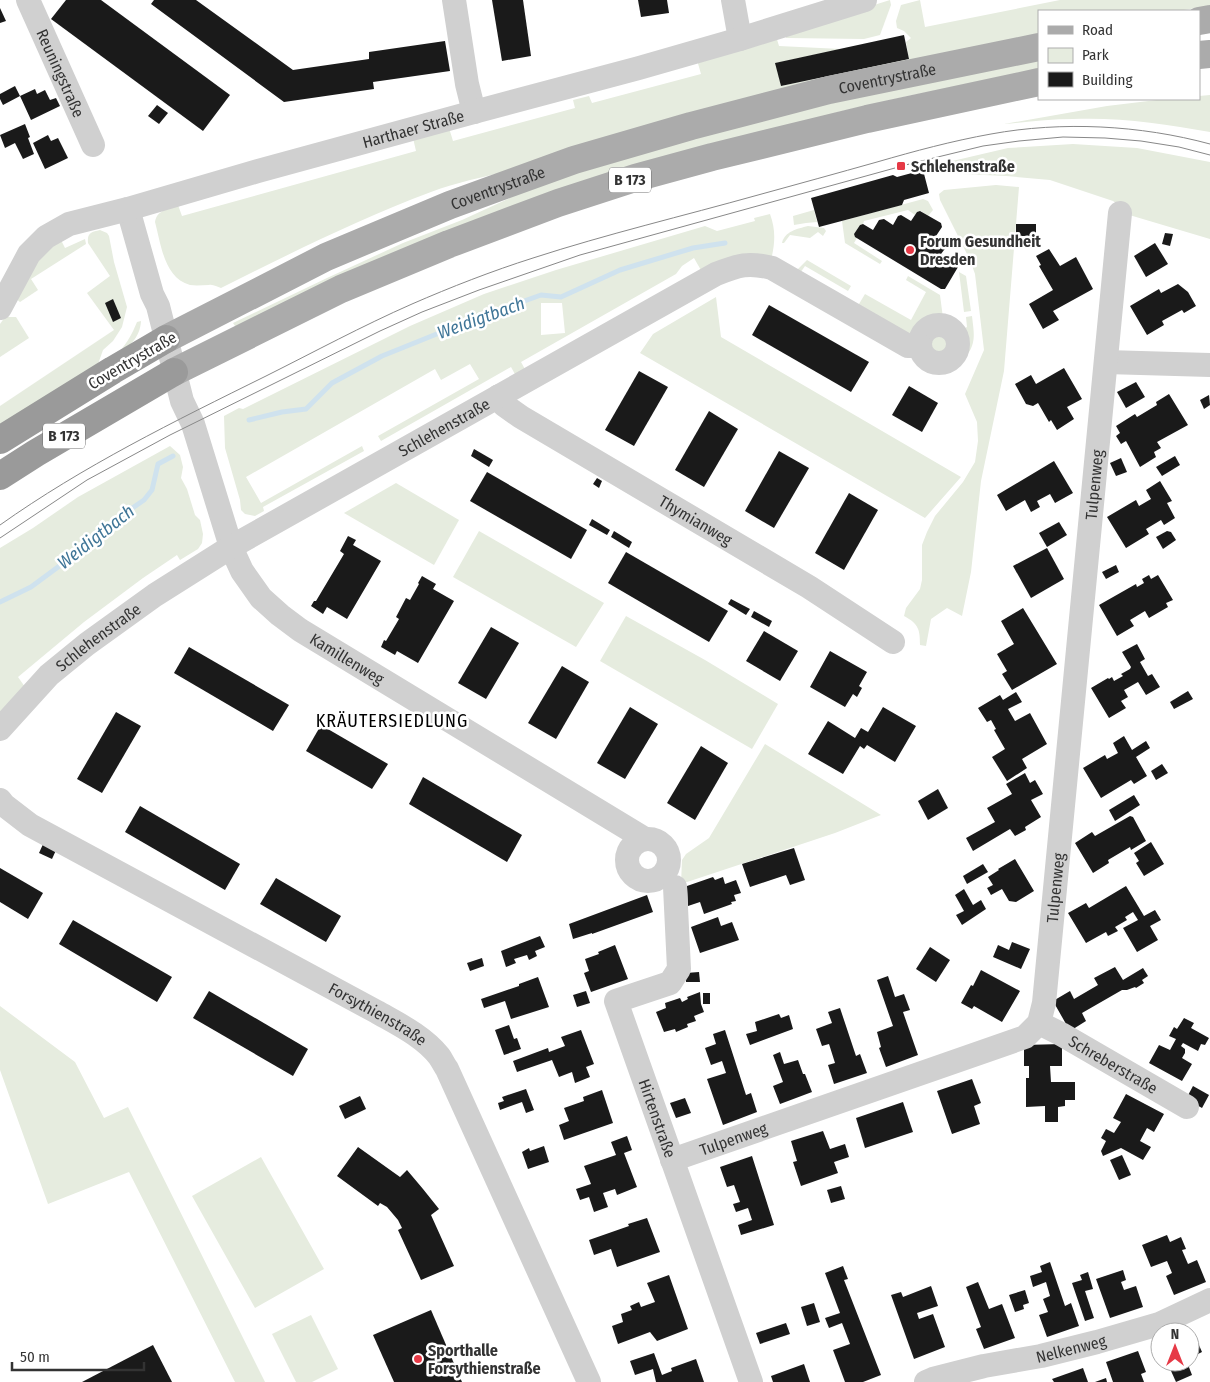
<svg xmlns="http://www.w3.org/2000/svg" width="1210" height="1382" font-family="'Fira Sans Condensed',sans-serif">
  <rect width="100%" height="100%" fill="#fff"/>
  <!-- green -->
  <g fill="#e6ecdf" fill-rule="evenodd">
    <path d="M890 0 891 5 880 35 864 39 786 38 785 33Z"/>
    <path d="M920 0 925 27 1060 0H1210V6L1177 11H1039V36L512 170C485 177 457 182 431 192 359 219 289 254 221 288 217 287 213 284 209 285 203 285 197 286 190 285 164 278 161 244 155 222 157 210 168 209 178 205L182 216 416 151 413 138 449 128 453 141 575 108 573 100 589 96 592 103 701 74 697 60 776 36 779 46 841 49 776 63 781 86 909 59 906 42 911 38 904 31 897 28 896 21 901 5Z"/>
    <path d="M1039 58V70L908 96 838 112 237 329 233 323 327 278 403 243 462 220 536 186 607 162 836 100Z"/>
    <path d="M1210 95V132C1165 124 1119 117 1073 119 1050 119 1027 122 1004 124L1107 106 1165 99H1199V96Z"/>
    <path d="M1073 144 1137 148 1210 162V239L1126 214 1125 210 1113 201 1050 180 1006 176 940 173 934 170 931 166 1008 148Z"/>
    <path d="M996 185 1019 187 1004 371 981 481 971 572 962 616 947 608 931 619 926 646 920 645C920 630 919 624 904 616L906 608 920 589 922 580V545L927 532 935 516 963 482 975 462 978 441 977 422 965 394 984 350 975 274 970 260 940 200 939 194 944 190Z"/>
    <path d="M923 199 928 201 933 210 928 216 921 211 917 212 915 215 908 210 864 221 863 224 860 225 854 234 857 238 854 243 882 261 880 264 845 243 842 221Z"/>
    <path d="M814 210 817 222 806 223 794 225 793 216Z"/>
    <path d="M770 214C776 230 775 244 771 260L702 272 694 258 682 266 676 274 521 362 526 371 516 376 511 367 381 441 378 436 479 379 470 364 441 380 435 369 246 477 261 503 362 446 364 451 263 507 264 511 255 516 245 514 241 510 240 500 225 448 224 416 239 408 243 409 410 326 484 294 556 270 705 226 717 231 755 221 754 218ZM541 303H562L565 333 541 335Z"/>
    <path d="M808 226 824 228 826 231 823 236 818 232 810 238 790 235 784 243H782C785 231 797 229 808 226Z"/>
    <path d="M100 230 107 233 109 236 114 262 127 307 122 327 113 341 103 350 97 367 0 426V406L114 330 87 293 110 276 88 243C87 233 91 232 100 230Z"/>
    <path d="M60 238 65 248 85 239 86 244 31 279 38 290 20 302 15 298 35 260Z"/>
    <path d="M807 260 851 286 848 291 805 266 798 276 796 271Z"/>
    <path d="M959 272 966 276 971 311 964 312Z"/>
    <path d="M908 276 940 295 943 318C930 319 922 324 914 336L856 309 865 294 911 320 926 292 906 280Z"/>
    <path d="M716 297 721 337 961 477 925 518 640 353 653 334Z"/>
    <path d="M972 316C974 334 977 344 964 359L967 347 965 328 967 327 966 317Z"/>
    <path d="M5 317H16L29 338 0 357V324Z"/>
    <path d="M141 321C140 339 128 347 115 357 126 344 130 339 137 322Z"/>
    <circle cx="940" cy="345" r="12"/>
    <path d="M170 446 180 455 183 467 181 478 187 489 195 515 200 520 203 534 202 543 198 549 180 560 177 555 143 578 84 622 18 677 25 687 0 712V548L33 528 78 497Z"/>
    <path d="M396 483 459 520 434 565 344 513Z"/>
    <path d="M479 531 604 603 576 647 453 577Z"/>
    <path d="M626 616 705 660 778 704 752 749 600 661Z"/>
    <path d="M765 744 881 815 835 833 681 884 682 860 686 854 709 838Z"/>
    <path d="M0 1006 75 1062 104 1118 128 1107 265 1382H235L129 1172 48 1204 0 1070Z"/>
    <path d="M261 1157 324 1269 255 1308 192 1196Z"/>
    <path d="M311 1315 338 1369 312 1382H296L272 1334Z"/>
  </g>
  <g fill="none" stroke-linecap="round" stroke-linejoin="round">
    <!-- stream -->
    <g stroke="#cfe2ee" stroke-width="5">
      <path d="M249 420 282 412 306 409 332 383 382 356 474 319 541 295 561 297 620 270 693 248 725 243"/>
      <path d="M0 602 31 587 85 547 95 534 144 500 152 490 158 464 173 456"/>
    </g>
  </g>
  <!-- building -->
  <g fill="#1a1a1a">
    <path d="M66 0H101L230 95 203 131 51 19Z"/>
    <path d="M154 0H196L293 70 369 59V52L445 41 450 71 373 82 374 89 284 102 151 4Z"/>
    <path d="M492 0H523L531 56 502 61Z"/>
    <path d="M638 0H667L669 13 641 17Z"/>
    <path d="M0 8 6 21 0 23Z"/>
    <path d="M904 35 909 59 781 86 775 63Z"/>
    <path d="M15 86 20 96 35 89 37 94 45 90 50 100 56 98 60 106 31 120 20 96 3 105 0 99V94Z"/>
    <path d="M157 105 168 113 159 124 148 116Z"/>
    <path d="M25 124 30 137 28 138 34 154 23 159 15 143 5 148 0 135Z"/>
    <path d="M48 135 51 141 58 138 68 158 45 169 33 143Z"/>
    <path d="M923 170 929 193 904 200 902 205 819 227 811 198 893 175 897 177Z"/>
    <path d="M920 211 941 223 942 227 936 236 946 242 947 246 941 254 957 264 958 267 945 289H941L855 237 854 234 860 225 863 224 873 230 879 220 884 219 893 225 898 216 901 215 911 221 917 212Z"/>
    <rect x="1016" y="224" width="20" height="12"/>
    <path d="M1165 233 1173 234 1170 246 1162 244Z"/>
    <path d="M1155 243 1168 264 1146 277 1134 256Z"/>
    <path d="M1049 249 1060 266 1076 257 1093 289 1053 311 1059 320 1043 329 1029 304 1053 290 1039 266 1041 265 1036 256Z"/>
    <path d="M1178 284 1188 292 1196 306 1184 313 1182 310 1162 321 1164 325 1147 335 1130 306 1159 289 1161 293Z"/>
    <path d="M113 299 121 318 113 322 105 303Z"/>
    <path d="M769 305 869 362 851 392 752 335Z"/>
    <path d="M1064 368 1082 399 1067 407 1074 419 1057 430 1051 420 1049 422 1038 403 1033 406 1026 404 1015 384 1031 375 1036 384Z"/>
    <path d="M639 371 668 387 634 446 605 430Z"/>
    <path d="M1136 382 1145 397 1126 408 1117 392Z"/>
    <path d="M909 386 938 403 922 432 892 415Z"/>
    <path d="M1169 394 1188 425 1157 442 1161 448 1154 452 1156 457 1140 467 1126 441 1121 444 1116 436 1120 433 1116 426 1135 414 1137 417 1157 405 1156 402Z"/>
    <path d="M1209 395 1210 405 1204 409 1200 400Z"/>
    <path d="M709 411 738 429 704 487 675 470Z"/>
    <path d="M474 449 493 460 489 467 471 456Z"/>
    <path d="M779 451 809 468 774 528 745 511Z"/>
    <path d="M1175 456 1180 465 1162 476 1156 467Z"/>
    <path d="M1121 458 1127 472 1116 476 1110 463Z"/>
    <path d="M1054 461 1073 493 1055 503 1050 494 1037 501 1040 507 1031 512 1025 500 1006 511 997 495Z"/>
    <path d="M487 472 587 530 571 559 470 501Z"/>
    <path d="M597 478 602 481 599 488 593 484Z"/>
    <path d="M1160 481 1172 501 1167 503 1175 518 1164 525 1161 520 1146 529 1149 534 1126 548 1107 517 1136 500 1139 506 1151 499 1146 490Z"/>
    <path d="M849 493 878 510 844 570 815 553Z"/>
    <path d="M592 519 610 530 607 535 589 525Z"/>
    <path d="M1059 522 1067 535 1047 547 1039 533Z"/>
    <path d="M614 531 632 542 629 548 611 537Z"/>
    <path d="M1167 531 1171 532 1176 540 1163 549 1156 537Z"/>
    <path d="M348 536 356 540 353 545 381 561 347 619 327 607 323 614 311 606 314 601H316L344 554 340 551Z"/>
    <path d="M1047 548 1064 579 1031 598 1013 566Z"/>
    <path d="M626 552 728 611 709 642 608 583Z"/>
    <path d="M1116 565 1119 572 1106 579 1102 572Z"/>
    <path d="M1149 575 1151 579 1158 575 1173 600 1166 603 1168 607 1149 618 1145 611 1130 620 1134 626 1117 636 1099 605 1136 584 1137 587 1144 583 1142 579Z"/>
    <path d="M422 576 436 584 433 589 454 601 418 663 397 651 395 655 381 647 384 640 386 641 399 619 396 617 406 598 410 600 419 584 418 583Z"/>
    <path d="M731 599 750 609 746 615 728 604Z"/>
    <path d="M1023 608 1057 664 1012 690 1002 674 1007 671 997 654 1014 644 1001 621Z"/>
    <path d="M754 611 772 621 769 627 751 617Z"/>
    <path d="M491 627 519 643 486 699 458 683Z"/>
    <path d="M764 631 798 651 780 681 746 661Z"/>
    <path d="M1137 644 1145 659 1140 662 1148 676 1152 674 1160 687 1146 695 1138 682 1124 690 1128 697 1121 701 1126 708 1109 718 1091 688 1108 678 1109 679 1112 677 1114 681 1123 676 1121 674 1130 669 1131 667 1122 652Z"/>
    <path d="M189 647 289 705 273 731 174 673Z"/>
    <path d="M830 651 867 672 859 686 862 688 857 697 853 694 845 707 810 687Z"/>
    <path d="M562 666 589 682 556 739 528 723Z"/>
    <path d="M1188 691 1193 699 1174 709 1170 702Z"/>
    <path d="M1016 692 1022 702 1008 709 1015 721 1030 713 1047 744 1022 759 1027 768 1007 781 992 757 1005 749 994 730 996 729 991 720 987 722 978 708 1000 695 1003 700Z"/>
    <path d="M630 707 658 724 625 779 597 763Z"/>
    <path d="M883 707 916 726 895 762 867 745 864 749 860 746 843 774 808 754 828 721 855 738 861 728 868 732Z"/>
    <path d="M116 712 141 726 102 793 77 779Z"/>
    <path d="M321 725 388 764 372 789 306 751Z"/>
    <path d="M1124 736 1132 750 1146 741 1150 748 1136 757 1147 776 1134 784 1131 780 1101 798 1083 768 1105 755 1107 759 1118 753 1113 743Z"/>
    <path d="M701 746 728 763 695 820 667 803Z"/>
    <path d="M1162 764 1168 773 1156 780 1151 771Z"/>
    <path d="M1025 773 1030 783 1035 780 1043 794 1031 800 1041 817 1025 827 1026 830 1015 836 1010 829 973 851 966 838 995 822 987 808 1012 794 1006 784Z"/>
    <path d="M423 777 522 835 507 862 409 804Z"/>
    <path d="M938 789 948 808 928 820 918 801Z"/>
    <path d="M1134 795 1140 805 1115 821 1109 810Z"/>
    <path d="M140 806 240 864 225 890 125 832Z"/>
    <path d="M1130 816 1133 817 1146 841 1131 850 1130 847 1108 860 1109 863 1093 873 1075 843 1092 832 1095 836Z"/>
    <path d="M44 842 57 848 52 859 39 853Z"/>
    <path d="M1151 842 1164 864 1144 876 1136 863 1139 861 1134 853Z"/>
    <path d="M794 848 805 880 790 885 786 875 750 887 742 864Z"/>
    <path d="M1015 859 1034 891 1016 902 1009 901 1002 889 991 895 987 888 993 885 988 877 999 870 998 869Z"/>
    <path d="M983 864 988 872 967 884 963 876Z"/>
    <path d="M0 868 43 893 28 919 0 902Z"/>
    <path d="M713 877 715 880 723 877 725 884 736 880 741 893 734 895 736 901 731 902 732 904 704 914 700 902 688 906 687 886Z"/>
    <path d="M276 878 341 916 326 942 260 904Z"/>
    <path d="M1126 886 1144 916 1155 910 1161 920 1150 926 1158 940 1137 952 1123 928 1138 920 1133 912 1125 917 1127 920 1115 927 1118 931 1108 936 1106 932 1086 943 1068 913 1086 903 1089 908Z"/>
    <path d="M964 889 973 905 981 900 986 909 962 925 956 915 964 911 955 895Z"/>
    <path d="M647 895 653 912 592 934V933L573 939 569 924Z"/>
    <path d="M718 917 721 926 732 922 739 940 700 953 691 927Z"/>
    <path d="M73 920 172 977 157 1002 59 944Z"/>
    <path d="M540 936 545 947 535 951 537 956 529 960 527 955 514 959 516 963 506 967 501 951Z"/>
    <path d="M1012 942 1030 949 1021 969 993 957 998 945 1009 950Z"/>
    <path d="M615 945 628 979 591 992 584 973 589 971 585 959 599 954 598 952Z"/>
    <path d="M930 947 950 960 936 982 916 969Z"/>
    <path d="M482 958 484 966 470 971 467 963Z"/>
    <path d="M1115 967 1123 980 1143 968 1148 976 1142 980 1144 983 1136 988 1135 987 1127 990H1122L1082 1013 1086 1021 1070 1031 1053 1001 1070 991 1074 999 1098 985 1094 978Z"/>
    <path d="M981 970 1020 991 1002 1022 974 1006 972 1009 961 1003 971 985 973 986Z"/>
    <path d="M699 972 700 982H686V973Z"/>
    <path d="M888 976 895 997 904 994 910 1010 903 1012 918 1055 886 1067 879 1048 881 1047 877 1032 893 1026 877 980Z"/>
    <path d="M538 977 549 1007 511 1019 505 1001 484 1008 481 999 519 986V984Z"/>
    <path d="M209 991 308 1049 293 1076 193 1018Z"/>
    <path d="M586 991 590 1003 577 1007 573 995Z"/>
    <path d="M700 992 701 1004 704 1012 694 1016 696 1021 687 1024 688 1027 676 1032 675 1029 664 1032 656 1012 666 1008 665 1003 680 998 682 1002 688 999 687 997Z"/>
    <rect x="703" y="993" width="7" height="11"/>
    <path d="M840 1008 856 1056 860 1054 867 1073 834 1084 828 1065 835 1063 829 1044 822 1046 816 1029 832 1023 828 1012Z"/>
    <path d="M779 1014 781 1018 789 1015 793 1029 750 1045 746 1034 757 1031 755 1022Z"/>
    <path d="M1184 1018 1194 1023 1191 1028 1209 1038 1205 1045 1201 1044 1198 1051 1183 1043 1181 1046 1185 1049V1053L1182 1058 1192 1064 1182 1081 1149 1063 1159 1045 1170 1050 1176 1039 1169 1036 1174 1027 1177 1029Z"/>
    <path d="M509 1025 514 1039 517 1038 521 1049 504 1055 495 1030Z"/>
    <path d="M581 1030 594 1064 586 1067 590 1077 575 1083 572 1072 559 1077 552 1060 517 1072 513 1061 548 1048 549 1052 565 1046 561 1037Z"/>
    <path d="M725 1030 746 1095 751 1093 757 1112 723 1125 707 1079 726 1073 722 1061 711 1065 705 1048 716 1044 713 1034Z"/>
    <path d="M1062 1044V1066H1050L1051 1082H1075V1100H1065V1106L1058 1107V1122H1045V1106L1026 1107V1078H1029V1066H1024V1045Z"/>
    <path d="M780 1052 784 1064 798 1060 803 1074H805L812 1092 780 1104 773 1086 783 1082 773 1055Z"/>
    <path d="M972 1079 981 1103 974 1106 980 1124 952 1134 937 1091Z"/>
    <path d="M1193 1086 1209 1095 1202 1108 1186 1099Z"/>
    <path d="M526 1089 534 1110 526 1113 522 1102 500 1110 498 1103 504 1101 502 1097Z"/>
    <path d="M602 1090 613 1123 564 1140 559 1125 569 1121 564 1108 584 1101 583 1097Z"/>
    <path d="M1126 1094 1164 1114 1154 1132 1147 1128 1140 1141 1151 1147 1143 1160 1121 1148 1103 1156 1101 1151 1106 1141 1101 1138 1106 1129 1114 1133 1121 1122 1113 1118Z"/>
    <path d="M360 1096 366 1109 345 1119 339 1106Z"/>
    <path d="M685 1098 691 1113 676 1118 670 1103Z"/>
    <path d="M903 1102 913 1132 865 1148 856 1118Z"/>
    <path d="M823 1131 830 1149 845 1144 849 1157 834 1162 838 1173 801 1186 793 1162 797 1161 791 1141Z"/>
    <path d="M627 1136 632 1150 624 1153 637 1187 617 1195 615 1189 603 1193 608 1207 594 1212 589 1197 580 1200 576 1189 591 1184 584 1166 616 1155 611 1142Z"/>
    <path d="M544 1146 549 1162 528 1169 522 1152 529 1148 530 1151Z"/>
    <path d="M358 1147 400 1177 407 1170 423 1189 439 1209 431 1215 454 1266 421 1280 398 1230 402 1228 398 1220 387 1207 380 1203 378 1206 337 1176Z"/>
    <path d="M1122 1155 1131 1175 1119 1180 1110 1160Z"/>
    <path d="M752 1156 774 1225 741 1235 738 1225 752 1220 748 1208 736 1212 733 1204 740 1202 734 1185 727 1187 720 1167Z"/>
    <path d="M841 1186 845 1199 831 1203 827 1190Z"/>
    <path d="M647 1218 660 1252 617 1267 611 1249 594 1255 589 1240 629 1226 628 1224Z"/>
    <path d="M1167 1235 1170 1242 1181 1237 1186 1249 1182 1250 1188 1264 1197 1260 1206 1282 1174 1295 1166 1276 1172 1273 1167 1261 1151 1267 1142 1245Z"/>
    <path d="M1050 1262 1065 1306 1071 1303 1079 1326 1047 1337 1039 1315 1048 1312 1043 1299 1050 1296 1046 1282 1033 1287 1030 1276 1042 1272 1040 1266Z"/>
    <path d="M843 1266 848 1279 844 1280 881 1375 863 1382H845L833 1350 850 1344 842 1323 829 1328 825 1318 840 1313 825 1273Z"/>
    <path d="M1123 1270 1126 1280 1121 1282 1124 1290 1136 1286 1143 1307 1110 1318 1096 1279Z"/>
    <path d="M1088 1272 1093 1289 1085 1291 1094 1318 1085 1321 1072 1283 1082 1280 1080 1275Z"/>
    <path d="M669 1275 688 1329 657 1341 650 1332 618 1344 612 1326 623 1322 621 1314 632 1310 630 1306 639 1302 641 1307 655 1302 647 1283Z"/>
    <path d="M978 1282 989 1309 1002 1304 1015 1338 984 1349 976 1329 981 1327 966 1287Z"/>
    <path d="M931 1286 938 1306 917 1313 919 1319 933 1314 945 1347 914 1359 891 1295 901 1292 903 1297Z"/>
    <path d="M1025 1290 1029 1303 1023 1305 1024 1309 1015 1312 1009 1295Z"/>
    <path d="M814 1303 820 1322 807 1326 801 1307Z"/>
    <path d="M431 1310 462 1382H394L373 1335Z"/>
    <path d="M786 1323 790 1334 760 1344 756 1333Z"/>
    <path d="M1194 1334 1202 1352 1190 1358V1336Z"/>
    <path d="M153 1345 172 1382H82Z"/>
    <path d="M1138 1351 1146 1372 1141 1374 1144 1382H1113L1106 1362Z"/>
    <path d="M654 1353 662 1375 672 1371 671 1368 696 1359 704 1382H656L653 1369 635 1375 630 1361Z"/>
    <path d="M1167 1362H1187L1192 1375 1176 1382Z"/>
    <path d="M804 1364 810 1382H773L771 1376Z"/>
    <path d="M1083 1368 1088 1382H1054L1052 1379Z"/>
    <path d="M1106 1378 1107 1382H1095Z"/>
  </g>
  <g fill="none" stroke-linecap="round" stroke-linejoin="round">
    <!-- minor -->
    <g stroke="#d0d0d0" stroke-width="24">
      <path id="s1" d="M28 0 93 145"/>
      <path d="M454 0 467 84 474 112"/>
      <path d="M733 0 740 39"/>
      <path id="s2" d="M128 209 152 294 158 306 182 401 193 424 231 547 242 571 261 598 280 615 300 630 645 839"/>
      <path id="s3" d="M0 308 29 254 46 237 69 224 128 209 258 171 474 112 639 68 740 39 865 0"/>
      <circle cx="939" cy="344" r="19"/>
      <path d="M1106 362 1210 365"/>
      <path id="s4" d="M499 396 504 405 521 417 809 587 893 642"/>
      <path id="s5" d="M0 729 49 675 87 644 155 595 231 547 716 274C739 265 748 262 772 268L908 346H920"/>
      <path id="s6" d="M0 800 4 805 30 825 377 1012C398 1024 423 1036 439 1056 442 1060 444 1065 447 1069L589 1382"/>
      <circle cx="648" cy="860" r="21"/>
      <path id="s7" d="M675 887 679 969 670 983 616 1001 751 1382"/>
      <path id="s8" d="M1039 1023 1061 1034 1187 1107"/>
      <path id="s9" d="M672 1160 1025 1037 1039 1023 1044 1003 1120 213"/>
      <path id="s10" d="M926 1382 933 1379 984 1366 1041 1356 1097 1342 1159 1324 1210 1300"/>
    </g>
    <!-- major -->
    <g stroke="#ababab" stroke-width="28">
      <path d="M1199 21 1210 19"/>
      <path d="M1199 55 1210 54"/>
      <path id="s11" d="M166 339 326 257 450 205 574 160 691 126 829 90 1039 47"/>
      <path d="M174 372 341 289 449 244 558 203 635 178 712 157 867 119 1039 82"/>
    </g>
    <!-- highway -->
    <g stroke="#9a9a9a" stroke-width="28">
      <path d="M0 440 113 370 166 339"/>
      <path d="M0 476 36 453 174 372"/>
    </g>
    <!-- tram -->
    <g stroke="#888" stroke-width="1">
      <path d="M0 525C83 466 175 421 266 376 314 352 362 326 412 304 451 287 492 271 533 258 607 234 683 216 758 195 798 184 838 173 877 162 915 151 952 141 991 134 1062 121 1140 125 1210 144"/>
      <path d="M0 538 87 480 170 435 380 331 422 312 479 290 580 255 913 163 983 146 1019 141 1063 137 1105 138 1141 141 1179 147 1210 155"/>
    </g>
  </g>
  <!-- markers -->
  <g fill="#e63946" stroke="#fff" stroke-width="2">
    <rect x="896" y="161" width="10" height="10" rx="2.5"/>
    <circle cx="910" cy="250" r="5"/>
    <circle cx="418" cy="1359" r="5"/>
  </g>
  <g text-anchor="middle" stroke-width="5" stroke-linejoin="round" paint-order="stroke">
    <!-- shield labels -->
    <g fill="#fff" stroke="#707070" stroke-width="1">
      <rect x="609" y="167.5" width="42" height="25" rx="4"/>
      <rect x="43" y="423.5" width="42" height="25" rx="4"/>
    </g>
    <g font-size="15" font-weight="bold" fill="#333">
      <text x="630" y="185">B 173</text>
      <text x="64" y="441">B 173</text>
    </g>
    <!-- street labels -->
    <g font-size="16" fill="#333" stroke="#fff">
      <text dy="6" stroke="none"><textPath href="#s1" startOffset="80">Reuningstraße</textPath></text>
      <text dy="6" stroke="none"><textPath href="#s11" startOffset="770">Coventrystraße</textPath></text>
      <text dy="6" stroke="none"><textPath href="#s3" startOffset="469">Harthaer Straße</textPath></text>
      <text dy="6" stroke="none"><textPath href="#s11" startOffset="365">Coventrystraße</textPath></text>
      <text transform="translate(132 360) rotate(-30)" y="6">Coventrystraße</text>
      <text dy="6" stroke="none"><textPath href="#s5" startOffset="540">Schlehenstraße</textPath></text>
      <text dy="6" stroke="none"><textPath href="#s9" startOffset="935">Tulpenweg</textPath></text>
      <text dy="6" stroke="none"><textPath href="#s4" startOffset="234">Thymianweg</textPath></text>
      <text dy="6" stroke="none"><textPath href="#s5" startOffset="135">Schlehenstraße</textPath></text>
      <text dy="6" stroke="none"><textPath href="#s2" startOffset="519">Kamillenweg</textPath></text>
      <text dy="6" stroke="none"><textPath href="#s9" startOffset="530">Tulpenweg</textPath></text>
      <text dy="6" stroke="none"><textPath href="#s6" startOffset="435">Forsythienstraße</textPath></text>
      <text dy="6" stroke="none"><textPath href="#s8" startOffset="85">Schreberstraße</textPath></text>
      <text dy="6" stroke="none"><textPath href="#s7" startOffset="280">Hirtenstraße</textPath></text>
      <text dy="6" stroke="none"><textPath href="#s9" startOffset="65">Tulpenweg</textPath></text>
      <text dy="6" stroke="none"><textPath href="#s10" startOffset="149">Nelkenweg</textPath></text>
    </g>
    <!-- poi labels -->
    <g font-size="16" font-weight="bold" fill="#333" stroke="#fff" text-anchor="start">
      <text x="911" y="172">Schlehenstraße</text>
      <text x="920" y="247">Forum Gesundheit<tspan x="920" dy="18">Dresden</tspan></text>
      <text x="428" y="1356">Sporthalle<tspan x="428" dy="18">Forsythienstraße</tspan></text>
    </g>
    <!-- water labels -->
    <g font-size="18" font-style="italic" fill="#3f7597" stroke="#fff">
      <text transform="translate(481 318) rotate(-20)" y="6">Weidigtbach</text>
      <text transform="translate(96 537) rotate(-38)" y="6">Weidigtbach</text>
    </g>
    <!-- neighbourhood labels -->
    <g font-size="18" letter-spacing="1" fill="#000" stroke="#fff">
      <text x="392" y="727">KRÄUTERSIEDLUNG</text>
    </g>
  </g>
  <!-- legend -->
  <rect x="1038" y="10" width="162" height="90" fill="#ffffff" stroke="#adadad"/>
  <rect x="1048" y="26" width="25" height="8" fill="#ababab" stroke="#adadad"/>
  <text x="1082" y="35" font-size="15" fill="#333333">Road</text>
  <rect x="1048" y="48" width="25" height="15" fill="#e6ecdf" stroke="#adadad"/>
  <text x="1082" y="60" font-size="15" fill="#333333">Park</text>
  <rect x="1048" y="72" width="25" height="15" fill="#1a1a1a" stroke="#adadad"/>
  <text x="1082" y="85" font-size="15" fill="#333333">Building</text>
  <!-- north arrow -->
  <g transform="translate(1175 1347)"><circle r="24" fill="#ffffff" stroke="#adadad"/>
  <path d="M0-4L9 19L0 12L-9 19Z" fill="#e63946"/>
  <text y="-8" font-size="14" font-weight="bold" text-anchor="middle" fill="#333333">N</text>
  </g>
  <!-- scale -->
  <path d="M12 1362v8h132v-8" fill="none" stroke="#333333" stroke-width="2.5"/>
  <text x="20" y="1362" font-size="15" fill="#333333" stroke="#ffffff" stroke-width="4" paint-order="stroke">50 m</text>
</svg>
